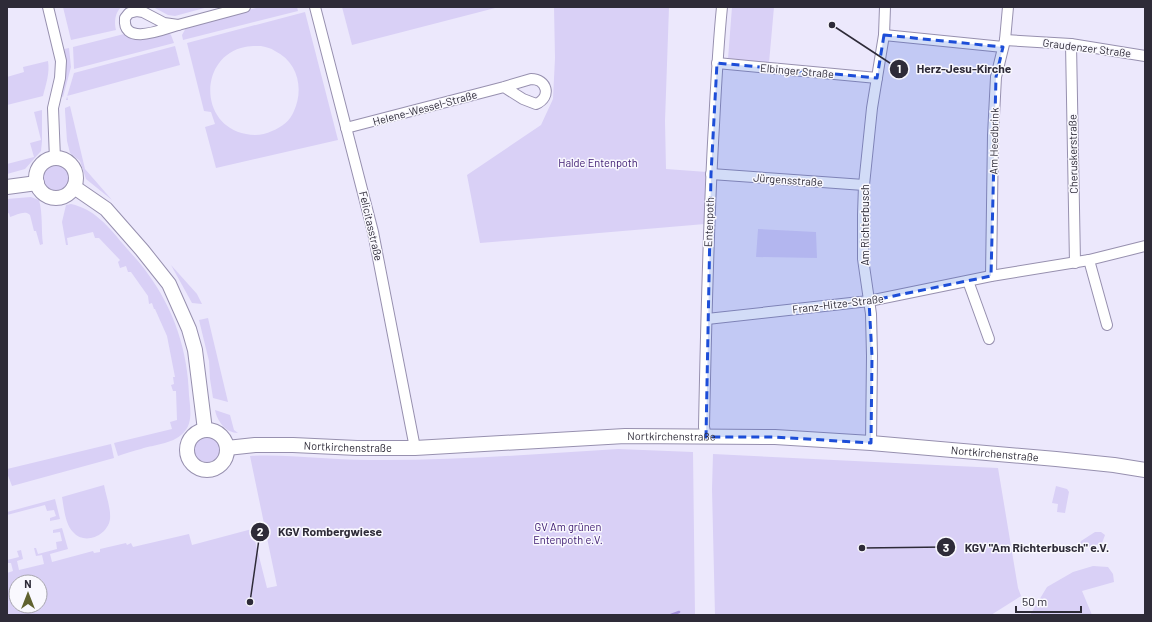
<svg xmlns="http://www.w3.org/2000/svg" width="1152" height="622" font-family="Barlow,sans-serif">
  <rect width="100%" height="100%" fill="#ece8fc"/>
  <!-- green -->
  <g fill="#d9d0f6" fill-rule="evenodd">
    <path d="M63 7H121C115 13 114 22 116 30L71 40Z"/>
    <path d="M153 7H208L175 16 168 15Z"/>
    <path d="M260 7H297L298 11 183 40 182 35 187 26Z"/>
    <path d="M342 7H499L352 45Z"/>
    <path d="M554 7H669L665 121 666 169 707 172 705 224 480 243 467 175 541 125 553 99 555 58Z"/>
    <path d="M732 7H774L769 63 728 59Z"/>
    <path d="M305 12 338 140 216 168 205 127 215 124 211 112 204 111 187 43ZM261 46C265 47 271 48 275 51 298 62 304 89 294 111 290 121 282 127 272 131 264 135 255 136 246 134 198 125 199 56 245 47 250 46 256 46 261 46Z"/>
    <path d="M168 32 171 35 174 43 74 69 73 47 124 34 132 39H137Z"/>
    <path d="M175 46 180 65 67 96 68 100H66L74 73Z"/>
    <path d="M69 48 71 67 63 97 61 96C65 80 68 66 64 49Z"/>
    <path d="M48 61C50 73 46 84 43 96L7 105V77L24 72 23 67Z"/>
    <path d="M70 106 85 169 112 200 86 179 80 161 70 153 67 141 65 111V108Z"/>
    <path d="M42 110V141L41 151 25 169 7 174V164L34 157 30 143 41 140 34 112Z"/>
    <circle cx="56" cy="178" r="13"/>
    <path d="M31 197 39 200C43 214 41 230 43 244L40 245 36 231H34L30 215C25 210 17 215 10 217L9 213 7 214V199Z"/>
    <path d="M71 204C94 209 108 226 123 244 131 254 141 263 148 274 174 309 188 352 189 395 190 407 193 421 185 431 175 444 156 444 141 449 133 451 126 453 118 456L114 443 172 429 170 422 177 420 176 391H173L171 385 174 384 173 377H175L167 336 155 309H154L152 303 149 304 148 296 131 272H128L126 266 120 268 118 262 120 260 99 238H95L93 232 67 238 68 245H66L62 222 66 205Z"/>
    <path d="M758 229 816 232 817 258 756 257Z"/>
    <path d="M171 265 197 294 202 304 192 303Z"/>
    <path d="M208 318 228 402 213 398 210 379 209 361 199 320Z"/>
    <path d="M215 410 230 415 234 430 238 433C226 433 217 421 215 410Z"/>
    <circle cx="207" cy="449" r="13"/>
    <path d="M111 444 114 458 12 486 7 473V469Z"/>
    <path d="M618 449 693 452 695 615H7V573L13 571 11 563H7V560L19 557 17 551 21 550 23 559 17 561 19 570 44 564 42 555 36 556 34 548H36L38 554 57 549 56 542 62 541 60 532 53 533V530L62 528 68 549 50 554 52 562 93 551 94 553 100 552V549L126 543 127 545 131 543 133 547 189 534 192 545 252 529 267 588 277 586 250 456C289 454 328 460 368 460 451 461 535 454 618 449ZM16 582H40V606H16Z"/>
    <path d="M713 454 998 468 1018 588 1021 596 991 615H715L712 489Z"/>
    <path d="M104 485C106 496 111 508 110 519 108 535 85 546 73 532 65 524 64 508 62 497Z"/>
    <path d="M1056 486 1067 489 1069 492 1065 513 1057 512 1058 504 1052 503Z"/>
    <path d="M55 499 60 519 50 521V518L56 516 54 510 47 511 45 505 7 515V512Z"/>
    <path d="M1095 532H1101L1105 535 1102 543 1082 549 1079 545 1081 541Z"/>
    <path d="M1093 566 1108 567 1113 574 1114 582 1082 591 1092 615 1051 614V615H1030L1047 587 1073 572Z"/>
  </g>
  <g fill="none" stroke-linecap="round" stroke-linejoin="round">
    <!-- stream -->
    <path stroke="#a693dd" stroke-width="2.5" d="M671 615 679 612"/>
    <!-- minor casing -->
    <g stroke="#9790af" stroke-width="12">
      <g id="minor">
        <path d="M48 7 61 61 60 78 53 108 55 159"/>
        <path d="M315 7 373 232 415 448"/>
        <path d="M137 11 143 12 164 23 178 25C164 29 122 47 125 18L129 13Z"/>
        <path d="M178 25 245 7"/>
        <path d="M884 35 1003 47"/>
        <path d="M1005 40 1071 44 1145 56"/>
        <path d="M1071 44 1075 263"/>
        <path d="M717 63 877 78"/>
        <path d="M346 128 504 87 531 79C547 79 552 97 536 104L523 99 504 87"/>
        <path d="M711 174 864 185"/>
        <path d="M1089 260 1107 325"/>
        <path d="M991 276 993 135 996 77 1005 40 1008 7"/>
        <path d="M968 281 989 339"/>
        <path d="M707 319 869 301 991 276 1089 260 1145 246"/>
        <path d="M706 437 704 427C706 327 708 226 714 125 716 86 718 46 722 7"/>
        <path d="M871 443 872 356 871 314 863 259V215L864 185 872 108 884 35 885 7"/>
      </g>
    </g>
    <!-- secondary casing -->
    <g stroke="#9790af" stroke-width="16">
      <g id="secondary">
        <circle cx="56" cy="178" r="20"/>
        <path d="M7 187 37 183"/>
        <path d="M74 187 106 209 142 250 169 284 189 329 195 350 205 430"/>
        <circle cx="207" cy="450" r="20"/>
        <path id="s1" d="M227 448 255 445H293L357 448H415L625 436 775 437 871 443 1056 459 1114 465 1145 470"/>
      </g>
    </g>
    <!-- minor -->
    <use href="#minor" stroke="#fff" stroke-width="10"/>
    <!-- secondary -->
    <use href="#secondary" stroke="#fff" stroke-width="14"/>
  </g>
  <!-- marked area -->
  <path fill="#1d4ed8" fill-opacity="0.2" stroke="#1d4ed8" stroke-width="3" stroke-dasharray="8 5" stroke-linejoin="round" d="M884 35 1003 47 996 77 991 276 869 301 872 356 871 443 775 437H706L711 174 717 63 877 78Z"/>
  <g text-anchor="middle" stroke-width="3" stroke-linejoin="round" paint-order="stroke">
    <!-- street labels -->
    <g font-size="11" fill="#2e2b38" stroke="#f9f8fe">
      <text transform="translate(1087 48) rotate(7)" y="4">Graudenzer Straße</text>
      <text transform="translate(797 71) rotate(5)" y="4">Elbinger Straße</text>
      <text transform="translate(425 108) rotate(-15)" y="4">Helene-Wessel-Straße</text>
      <text transform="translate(994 141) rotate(-89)" y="4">Am Heedbrink</text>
      <text transform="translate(1073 154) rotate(-91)" y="4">Cheruskerstraße</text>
      <text transform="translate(788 180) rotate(4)" y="4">Jürgensstraße</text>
      <text transform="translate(709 222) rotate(-88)" y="4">Entenpoth</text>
      <text transform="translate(865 225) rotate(-90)" y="4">Am Richterbusch</text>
      <text transform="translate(371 226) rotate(77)" y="4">Felicitasstraße</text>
      <text transform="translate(838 304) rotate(-7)" y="4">Franz-Hitze-Straße</text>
      <text dy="4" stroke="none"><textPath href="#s1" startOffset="445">Nortkirchenstraße</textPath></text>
      <text dy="4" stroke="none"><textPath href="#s1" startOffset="121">Nortkirchenstraße</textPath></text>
      <text dy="4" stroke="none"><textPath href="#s1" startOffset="769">Nortkirchenstraße</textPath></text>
    </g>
    <!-- park labels -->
    <g font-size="11" fill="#3b186f" stroke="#f9f8fe">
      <text x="598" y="167">Halde Entenpoth</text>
      <text x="568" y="531">GV Am grünen<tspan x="568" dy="13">Entenpoth e.V.</tspan></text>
    </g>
  </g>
  <!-- callouts -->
  <path fill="none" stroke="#2e2b38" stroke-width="1.5" d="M832 25L899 69M250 602L260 532M862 548L946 547"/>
  <g fill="#2e2b38" stroke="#f9f8fe" stroke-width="1.5">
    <circle cx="832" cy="25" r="4"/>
    <circle cx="250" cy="602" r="4"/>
    <circle cx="862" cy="548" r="4"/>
    <circle cx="899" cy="69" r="10"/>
    <circle cx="260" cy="532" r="10"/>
    <circle cx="946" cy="547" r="10"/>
  </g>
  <g font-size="12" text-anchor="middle" font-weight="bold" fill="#fff">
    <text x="899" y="73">1</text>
    <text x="260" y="536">2</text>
    <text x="946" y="552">3</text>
  </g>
  <g font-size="12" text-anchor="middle" font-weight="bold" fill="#2e2b38" stroke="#f9f8fe" stroke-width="3" stroke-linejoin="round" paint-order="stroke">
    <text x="964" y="73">Herz-Jesu-Kirche</text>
    <text x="330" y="536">KGV Rombergwiese</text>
    <text x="1037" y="552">KGV "Am Richterbusch" e.V.</text>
  </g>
  <!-- border -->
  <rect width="1152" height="622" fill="none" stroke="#2e2b38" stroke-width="16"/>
  <!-- north arrow -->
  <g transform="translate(28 594)"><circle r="19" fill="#f9f8fe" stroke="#a8a6af"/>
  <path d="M0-3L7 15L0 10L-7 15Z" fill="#60622f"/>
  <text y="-6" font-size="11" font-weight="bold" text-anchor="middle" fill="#2e2b38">N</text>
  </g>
  <!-- scale -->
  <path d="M1016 606v6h65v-6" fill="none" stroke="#2e2b38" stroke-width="2"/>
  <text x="1022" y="606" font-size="12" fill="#2e2b38" stroke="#f9f8fe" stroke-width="3" paint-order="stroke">50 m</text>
</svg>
